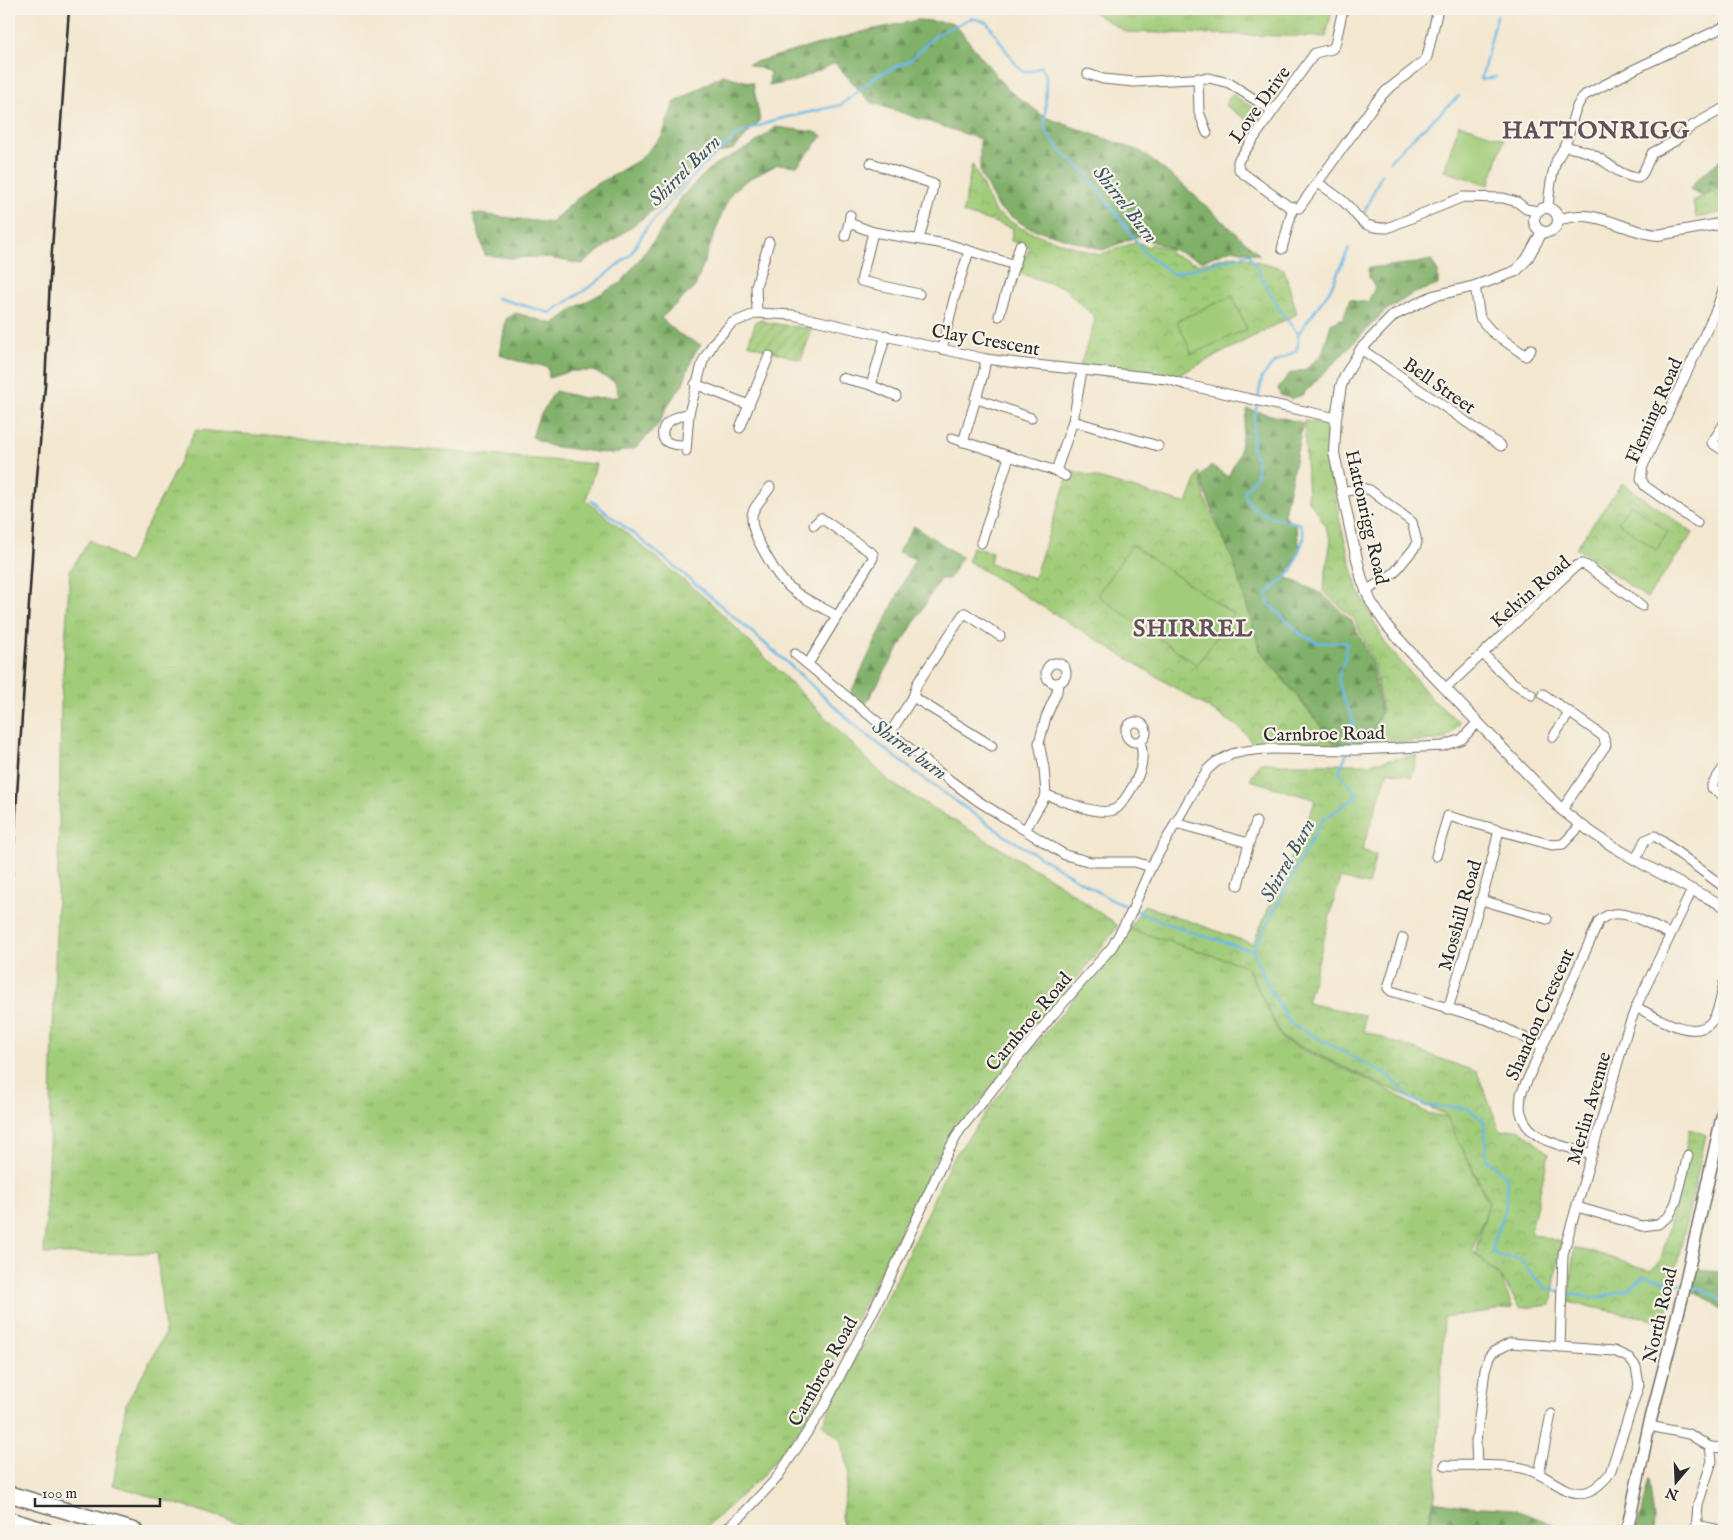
<svg xmlns="http://www.w3.org/2000/svg" width="1733" height="1540" font-family="'IM FELL English',serif">
  <defs>
    <pattern id="grass-tufts" width="24" height="20" patternUnits="userSpaceOnUse" patternTransform="scale(1.25)"><rect width="24" height="20" fill="#a1cc79"/><path d="M3 7l-1-3M5 7V3M7 7l1-3M15 17l-1-3M17 17v-4M19 17l1-3" fill="none" stroke="#8baf69"/></pattern>
    <pattern id="forest-firs" width="22" height="20" patternUnits="userSpaceOnUse" patternTransform="scale(1.25)"><rect width="22" height="20" fill="#80b069"/><path d="M5 1l3.5 6h-7zM16 11l3.5 6h-7z" fill="#698f57"/></pattern>
    <pattern id="park-crowns" width="20" height="18" patternUnits="userSpaceOnUse" patternTransform="scale(1.25)"><rect width="20" height="18" fill="#a1cc79"/><path d="M2 6a3 3 0 1 1 6 0M12 15a3 3 0 1 1 6 0" fill="none" stroke="#8baf69"/></pattern>
    <pattern id="garden-furrows" width="10" height="10" patternUnits="userSpaceOnUse" patternTransform="scale(1.25)"><rect width="10" height="10" fill="#a1cc79"/><path d="M-1 1l2-2M0 10L10 0M9 11l2-2" fill="none" stroke="#8baf69"/></pattern>
    <pattern id="water-rules" width="6" height="5" patternUnits="userSpaceOnUse" patternTransform="scale(1.25)"><rect width="6" height="5" fill="#6db9e6"/><path d="M0 2.5h6" fill="none" stroke="#5a97bb"/></pattern>
  </defs>
  <rect width="100%" height="100%" fill="#f7f3e8"/>
  <filter id="ink" filterUnits="userSpaceOnUse"><feTurbulence type="fractalNoise" baseFrequency=".02" numOctaves="2"/><feDisplacementMap in="SourceGraphic" scale="10" xChannelSelector="R" yChannelSelector="G"/><feConvolveMatrix kernelMatrix="1 2 1 2 8 2 1 2 1" color-interpolation-filters="sRGB"/></filter>
  <filter id="wash" filterUnits="userSpaceOnUse"><feTurbulence type="fractalNoise" baseFrequency=".0096" numOctaves="4" result="noise"/><feDisplacementMap in="SourceGraphic" scale="20" xChannelSelector="R" yChannelSelector="G"/><feGaussianBlur stdDeviation="1.12" result="paint"/><feColorMatrix in="noise" values="0 0 0 0 0 0 0 0 0 0 0 0 0 0 0 0 0 1.4 0 .05"/><feComposite in="paint" operator="in"/></filter>
  <g filter="url(#wash)">
    <rect width="100%" height="100%" fill="#f3e7d0"/>
    <!-- grass -->
    <g fill="url(#grass-tufts)" stroke="#667c52">
      <path d="M1088 9H1332L1326 37 1126 32Z"/>
      <path d="M196 430 596 464 586 500 711 603 891 783 1060 884 1118 926 938 1155 803 1426 761 1477 702 1531H267L113 1485 126 1404 165 1334 157 1253 44 1254 51 1100 59 835 61 700 70 571 90 540 128 563Z"/>
      <path d="M1131 929 1246 965 1283 1040 1381 1086 1427 1113 1448 1117 1489 1205 1472 1251 1500 1277 1513 1308 1444 1317 1435 1496 1426 1531H845L841 1517 849 1471 841 1440 822 1424 894 1284 951 1161 1039 1041Z"/>
    </g>
    <!-- forest -->
    <g fill="url(#forest-firs)" stroke="#566e4a">
      <path d="M918 20 954 23 1007 89 1045 117 1140 151 1183 185 1260 255 1232 249 1202 261 1138 236 1103 250 1027 227 998 208 980 173V139L870 102 835 63 795 81 769 86 770 72 748 64 866 31Z"/>
      <path d="M722 75 753 83 760 121 734 149 698 158 681 186 660 205 582 264 543 257 511 258 485 255 473 213 550 223 587 190 639 160 662 136 674 103Z"/>
      <path d="M776 127 815 132 823 136 797 166 778 164 746 181 732 192 724 208 695 287 661 318 679 334 701 345 694 354 682 386 669 403 658 425 636 448 611 454 550 446 532 437 538 419 555 391 584 398 619 397 615 382 593 371H570L549 378 548 367 518 361 500 355 506 319 516 313 553 324 578 306 621 283 658 235 682 196 714 165 751 146Z"/>
      <path d="M1724 157V182L1703 196 1690 189 1698 178Z"/>
      <path d="M1431 260 1438 272V285L1412 294 1385 311 1302 395 1291 399 1280 395 1278 388 1289 374 1306 369 1322 354 1331 324 1343 318 1350 299 1358 302H1368L1375 287 1369 277 1368 268 1417 263Z"/>
      <path d="M1247 409 1303 423 1284 514 1296 527 1300 549 1286 577 1322 594 1352 621 1371 660 1381 712 1369 736 1360 744 1337 745 1261 651 1233 561 1205 492 1201 476 1211 465 1228 477 1239 454Z"/>
      <path d="M914 526 962 557 949 579H940L865 705 850 694 915 559 898 552Z"/>
      <path d="M1694 1270 1724 1272V1313L1712 1301 1688 1290Z"/>
      <path d="M1649 1478 1654 1520 1653 1531H1637Z"/>
      <path d="M1434 1501 1466 1506 1513 1509 1572 1531H1428Z"/>
    </g>
    <!-- park -->
    <g fill="url(#park-crowns)" stroke="#667c52">
      <path d="M1232 94 1261 113 1253 124 1225 105Z"/>
      <path d="M972 164 995 212 1021 228 1044 237 1099 255 1137 242 1149 247 1150 244 1171 250 1170 254 1199 264 1235 255 1284 269 1297 314 1165 382 1078 372 1095 320 1092 315 1063 287 1018 273 1030 247 1011 241 1013 228 963 213Z"/>
      <path d="M1724 186V212L1696 218 1693 201Z"/>
      <path d="M1304 421 1329 424 1326 444 1340 522 1357 588 1385 643 1433 700 1460 723 1446 739 1362 746 1369 737 1382 711 1373 660 1354 619 1323 591 1331 539 1319 514 1308 501Z"/>
      <path d="M1070 470 1187 504 1199 472 1205 499 1233 560 1260 650 1336 746 1253 747 1247 735 1236 725 968 561 972 547 992 552 990 564 1034 578Z"/>
      <path d="M1622 483 1693 533 1647 598 1576 548Z"/>
      <path d="M1417 755 1412 777 1388 771 1362 850 1376 855 1368 885 1340 878 1307 1003 1364 1015V1031L1477 1072 1500 1131 1519 1129 1549 1154 1530 1233 1561 1242 1551 1305 1520 1308 1502 1279 1475 1253 1489 1202 1446 1115 1282 1038 1247 966 1129 929 1144 905 1253 944 1316 800 1250 780 1260 762 1277 764H1366Z"/>
      <path d="M1690 1129 1706 1135 1664 1322 1568 1302 1574 1248C1600 1252 1625 1264 1651 1270L1660 1262 1667 1237Z"/>
    </g>
    <!-- garden -->
    <path fill="url(#garden-furrows)" stroke="#667c52" d="M762 320C768 324 794 326 804 328V327L813 326 801 360 748 344 756 321Z"/>
    <!-- pitch -->
    <g fill="#a1cc79" stroke="#667c52">
      <path d="M1459 124 1504 139 1489 185 1444 171Z"/>
      <path d="M1232 296 1247 329 1192 354 1177 321Z"/>
      <path d="M1631 504 1668 532 1656 550 1618 522Z"/>
      <path d="M1132 545 1233 614 1197 665 1097 595Z"/>
    </g>
    <!-- water -->
    <path fill="url(#water-rules)" stroke="#4c7288" d="M1493 1523 1502 1531H1473L1477 1527 1489 1529Z"/>
    <g fill="none" stroke-linecap="round" stroke-linejoin="round">
      <!-- stream -->
      <g stroke="#6db9e6" stroke-width="2.5">
        <path d="M1496 77 1481 80 1497 16"/>
        <path d="M1390 161 1407 143 1459 96"/>
        <path d="M1364 213 1382 173"/>
        <path d="M497 298 550 313 594 284 630 255 647 227 704 165 737 135 775 120 841 105 878 75 909 61 936 35 971 18 987 22C999 39 1008 56 1022 71H1032L1041 66 1046 76 1045 129 1058 148 1087 174 1146 254 1173 274 1249 254 1279 309 1298 334V345L1296 351 1274 363 1262 377 1254 420 1252 452 1258 460 1256 477 1244 491C1248 516 1279 518 1300 524L1304 537 1292 571 1267 594 1269 604 1302 635 1319 643 1346 642C1346 647 1346 652 1345 657 1343 665 1338 673 1339 680 1341 710 1363 714 1349 748"/>
        <path d="M1298 334 1330 290 1349 248"/>
        <path d="M592 501 679 570 783 659 859 729 927 781 1007 837 1110 899 1130 908"/>
        <path d="M1347 753 1339 771 1358 796 1321 821 1253 951 1267 984 1290 1023 1390 1077 1410 1098 1426 1106 1467 1108 1484 1121 1487 1160 1506 1176C1508 1190 1507 1206 1502 1220 1498 1231 1493 1240 1492 1252L1499 1256 1521 1259 1528 1271 1548 1289 1581 1296 1599 1298 1630 1289 1644 1276 1683 1285"/>
        <path d="M1135 910 1181 929 1253 951"/>
        <path d="M1688 1287C1701 1289 1715 1293 1724 1302"/>
      </g>
    </g>
  </g>
  <g filter="url(#ink)">
    <g fill="none" stroke-linecap="round" stroke-linejoin="round">
      <!-- minor casing -->
      <g stroke="#716d65" stroke-width="11">
        <g id="minor">
          <path d="M1343 9 1335 45 1332 49 1315 53 1273 111 1238 161V166L1240 171 1288 206 1299 208 1376 102 1387 90 1424 61 1427 57 1438 9"/>
          <path d="M1088 74 1103 79 1134 82 1209 78 1229 83 1273 111"/>
          <path d="M1198 78 1199 112 1207 133"/>
          <path d="M1565 146C1574 149 1584 150 1592 154 1608 162 1619 176 1638 178L1643 173 1652 153 1675 141 1692 126 1724 108"/>
          <path d="M871 163 933 184 932 191 919 239"/>
          <path d="M1318 183C1327 189 1336 195 1343 201 1362 218 1358 228 1387 228L1463 197 1503 198 1517 202 1526 209 1538 211"/>
          <path d="M1548 208C1549 192 1551 177 1556 162 1558 156 1563 151 1565 145 1572 128 1572 108 1585 95L1637 68 1724 27"/>
          <path d="M849 223 873 232"/>
          <path d="M845 236 849 223 850 215"/>
          <path d="M1282 249 1293 207"/>
          <path d="M1475 286 1480 318 1491 331 1526 356 1531 349"/>
          <path d="M919 294 861 281 873 232 951 245 1015 265"/>
          <path d="M757 313 756 286 769 242"/>
          <path d="M999 316 1020 245"/>
          <path d="M886 335 871 385 896 396"/>
          <path d="M942 349 954 299 969 251"/>
          <path d="M1361 349 1501 446"/>
          <path d="M842 378 871 385"/>
          <path d="M695 384 749 405 769 356"/>
          <path d="M975 398 1031 418"/>
          <path d="M1073 421 1158 446"/>
          <path d="M1724 424 1712 443 1724 451"/>
          <path d="M740 428 749 405"/>
          <path d="M952 438 1056 471 1065 476"/>
          <path d="M963 442 983 375 986 359"/>
          <path d="M686 445C676 445 660 445 663 430 664 426 667 423 670 421 675 417 683 415 689 413"/>
          <path d="M686 451 689 413 703 361 714 342 732 323 757 313 793 315 986 359 1017 363 1167 379 1187 385 1336 418"/>
          <path d="M1056 471 1073 421 1082 371"/>
          <path d="M770 487C765 496 753 506 752 516 751 527 757 539 762 548 768 559 774 571 783 581 796 596 820 606 837 616"/>
          <path d="M1342 492 1362 488 1370 490 1412 522 1417 542 1416 546 1394 573 1366 591"/>
          <path d="M1697 523 1645 486 1641 479 1643 466 1716 310 1724 288"/>
          <path d="M981 543 1009 457"/>
          <path d="M795 654 936 770 978 801 1065 855 1091 862H1135L1151 867"/>
          <path d="M1483 654 1509 680 1532 695"/>
          <circle cx="1056" cy="673" r="10"/>
          <path d="M808 664 873 558V554L821 518 814 525"/>
          <path d="M1445 689 1576 566 1582 564 1587 566 1642 606"/>
          <path d="M1543 694 1603 736 1606 745 1562 810"/>
          <path d="M913 697 992 746"/>
          <circle cx="1136" cy="732" r="10"/>
          <path d="M890 733 913 697 917 684 962 616 965 613 1000 636"/>
          <path d="M1553 737 1570 712"/>
          <path d="M1724 767 1712 785V788L1724 796"/>
          <path d="M1046 795 1044 768 1039 743 1046 717 1057 692 1058 683"/>
          <path d="M1175 823 1249 843 1256 822"/>
          <path d="M1025 830 1046 795C1063 800 1102 819 1117 808 1124 802 1129 793 1133 786 1142 771 1145 757 1140 741"/>
          <path d="M1436 856 1448 816 1552 845 1563 844 1581 825"/>
          <path d="M1636 859 1645 840 1655 836 1724 887"/>
          <path d="M1238 885 1249 843"/>
          <path d="M1481 900 1547 919"/>
          <path d="M1403 938 1388 988 1391 991 1488 1020 1542 1046"/>
          <path d="M1636 1007C1654 1016 1695 1043 1712 1021 1720 1012 1721 994 1724 983"/>
          <path d="M1448 1009 1487 880 1499 830"/>
          <path d="M1592 1154C1566 1146 1529 1143 1521 1113 1519 1107 1521 1100 1521 1094L1599 921C1603 918 1607 914 1613 914 1632 912 1653 927 1670 934"/>
          <path d="M1577 1207 1642 1226 1658 1224 1669 1216 1676 1202 1688 1155"/>
          <path d="M1560 1347 1563 1254 1626 1034 1636 1007 1692 890"/>
          <path d="M1649 1426 1689 1434 1710 1447 1712 1461 1698 1504 1696 1531"/>
          <path d="M1710 1447 1724 1448"/>
          <path d="M1445 1465C1470 1466 1497 1464 1522 1468 1558 1475 1576 1517 1610 1473L1639 1385 1636 1367 1629 1358 1614 1351 1511 1343 1493 1352 1489 1357 1485 1370 1476 1442 1477 1466"/>
          <path d="M1539 1474 1551 1414"/>
          <path d="M1696 1525 1724 1531"/>
          <path d="M724 1531 743 1514 776 1479 824 1407 888 1282 945 1157 960 1130 1051 1017 1112 947 1130 915 1151 867 1196 787 1208 769 1216 762 1232 754 1246 751 1264 749 1357 750 1443 746 1462 739 1477 723"/>
        </g>
      </g>
      <!-- tertiary casing -->
      <g stroke="#716d65" stroke-width="12">
        <g id="tertiary">
          <circle cx="1546" cy="220" r="12"/>
          <path d="M1559 219C1567 218 1577 215 1586 216 1611 218 1632 233 1658 235L1724 223"/>
          <path d="M1542 232 1527 259 1516 271 1475 286 1433 296 1394 315 1361 349 1345 376 1341 386 1336 418 1334 453 1353 542 1362 580 1371 602 1387 626 1415 657 1562 810C1610 850 1669 878 1724 906"/>
        </g>
      </g>
      <!-- secondary casing -->
      <g stroke="#716d65" stroke-width="14">
        <path id="secondary" d="M1627 1531 1649 1426 1682 1298 1724 1108"/>
      </g>
      <!-- motorway casing -->
      <g stroke="#716d65" stroke-width="18">
        <g id="motorway">
          <path d="M9 1494 135 1531"/>
          <path d="M9 1520 46 1531"/>
        </g>
      </g>
      <!-- minor -->
      <use href="#minor" stroke="#fff" stroke-width="9"/>
      <!-- tertiary -->
      <use href="#tertiary" stroke="#fff" stroke-width="10"/>
      <!-- secondary -->
      <use href="#secondary" stroke="#fff" stroke-width="11"/>
      <!-- motorway -->
      <use href="#motorway" stroke="#fff" stroke-width="15"/>
      <!-- rail -->
      <path stroke="#2b2b2b" stroke-width="2.5" d="M9 923 37 477 45 386 50 278 69 9"/>
    </g>
  </g>
  <g text-anchor="middle" stroke-width="4.5" stroke-linejoin="round" paint-order="stroke">
    <!-- street labels -->
    <g font-size="19" fill="#2b2b2b" stroke="#f7f3e8">
      <text transform="translate(1259 104) rotate(-54)" y="7">Love Drive</text>
      <text transform="translate(986 339) rotate(10)" y="7">Clay Crescent</text>
      <text transform="translate(1440 385) rotate(35)" y="7">Bell Street</text>
      <text transform="translate(1653 410) rotate(-66)" y="7">Fleming Road</text>
      <text transform="translate(1368 517) rotate(77)" y="7">Hattonrigg Road</text>
      <text transform="translate(1530 591) rotate(-41)" y="7">Kelvin Road</text>
      <text transform="translate(1324 733) rotate(-1)" y="7">Carnbroe Road</text>
      <text transform="translate(1459 915) rotate(-74)" y="7">Mosshill Road</text>
      <text transform="translate(1539 1014) rotate(-66)" y="7">Shandon Crescent</text>
      <text transform="translate(1028 1021) rotate(-50)" y="7">Carnbroe Road</text>
      <text transform="translate(1588 1108) rotate(-74)" y="7">Merlin Avenue</text>
      <text transform="translate(1659 1315) rotate(-77)" y="7">North Road</text>
      <text transform="translate(822 1371) rotate(-61)" y="7">Carnbroe Road</text>
    </g>
    <!-- water labels -->
    <g font-size="20" font-style="italic" fill="#3f5663" stroke="#f7f3e8">
      <text transform="translate(684 170) rotate(-45)" y="7">Shirrel Burn</text>
      <text transform="translate(1126 204) rotate(52)" y="7">Shirrel Burn</text>
      <text transform="translate(910 749) rotate(36)" y="7">Shirrel burn</text>
      <text transform="translate(1287 860) rotate(-61)" y="7">Shirrel Burn</text>
    </g>
    <!-- district labels -->
    <g font-size="24" font-weight="bold" letter-spacing="1" fill="#625059" stroke="#f7f3e8">
      <text x="1596" y="138">HATTONRIGG</text>
      <text x="1193" y="636">SHIRREL</text>
    </g>
  </g>
  <!-- margin -->
  <rect width="1733" height="1540" fill="none" stroke="#f7f3e8" stroke-width="30"/>
  <!-- north arrow -->
  <g transform="translate(1676 1482) rotate(199)" stroke="#f7f3e8" stroke-width="4" paint-order="stroke">
  <path d="M0-4L9 19L0 12L-9 19Z" fill="#2b2b2b"/>
  <text y="-8" font-size="14" font-weight="bold" text-anchor="middle" fill="#2b2b2b">N</text>
  </g>
  <!-- scale -->
  <path d="M35 1498v8h125v-8" fill="none" stroke="#2b2b2b" stroke-width="2.5"/>
  <text x="42" y="1498" font-size="15" fill="#2b2b2b" stroke="#f7f3e8" stroke-width="4" paint-order="stroke">100 m</text>
</svg>
